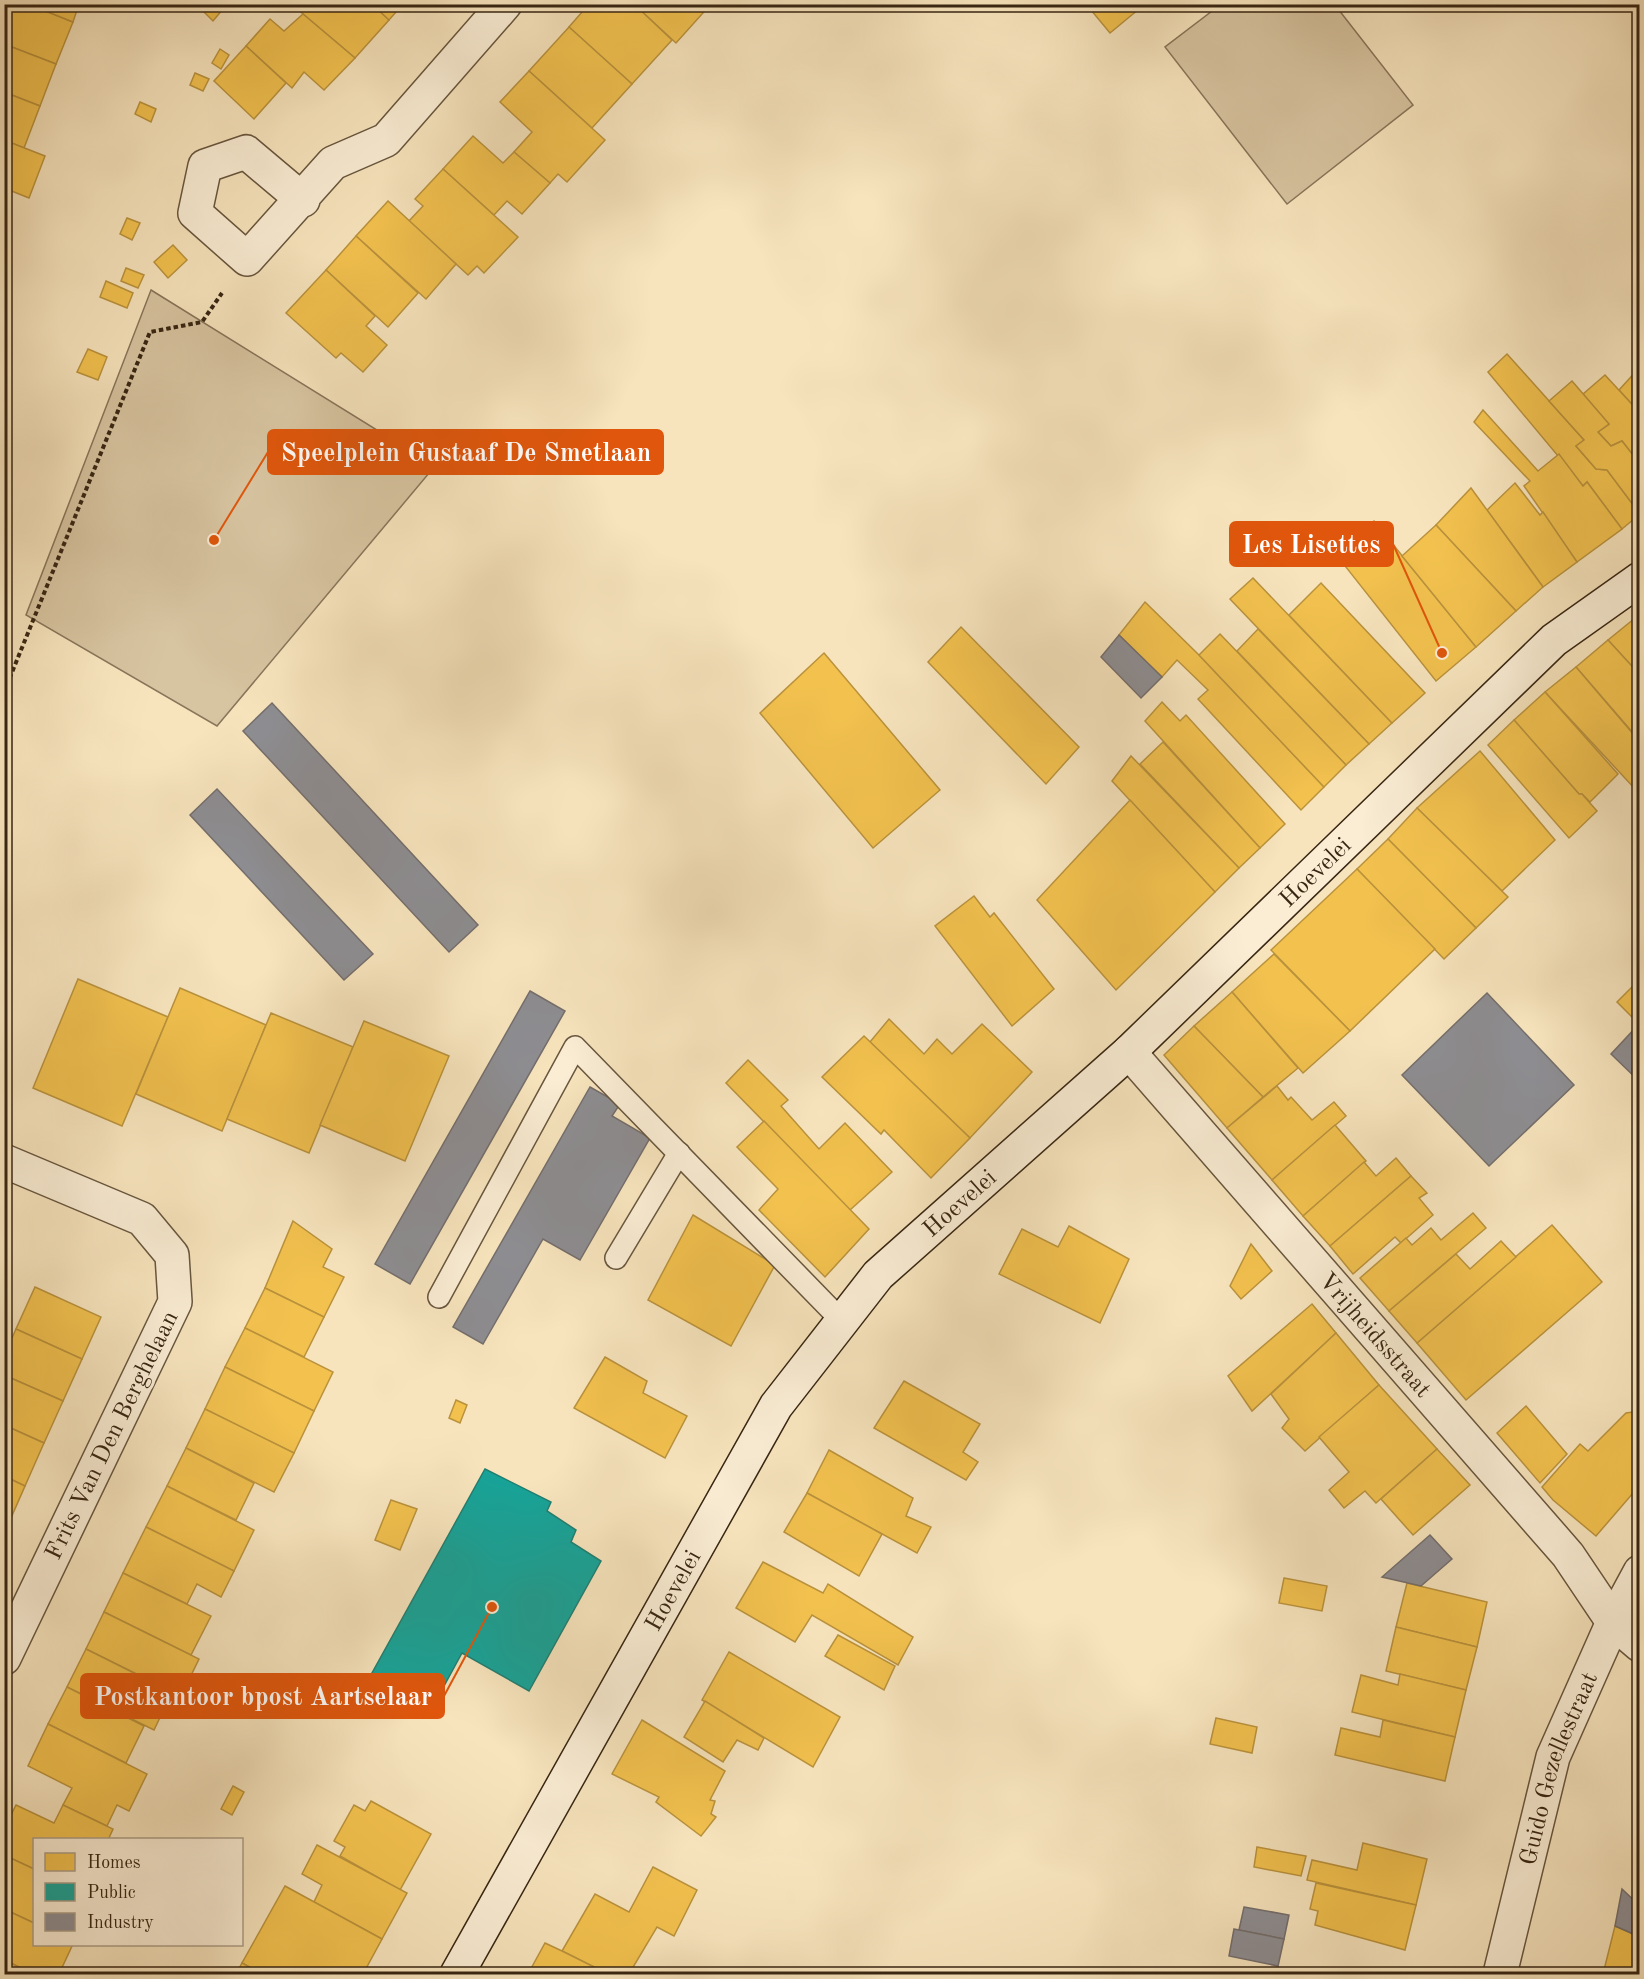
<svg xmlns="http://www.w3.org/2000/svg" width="1644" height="1979" font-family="'Old Standard TT',serif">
  <rect width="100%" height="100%" fill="#f7e4bd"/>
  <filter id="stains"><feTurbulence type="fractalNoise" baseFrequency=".00333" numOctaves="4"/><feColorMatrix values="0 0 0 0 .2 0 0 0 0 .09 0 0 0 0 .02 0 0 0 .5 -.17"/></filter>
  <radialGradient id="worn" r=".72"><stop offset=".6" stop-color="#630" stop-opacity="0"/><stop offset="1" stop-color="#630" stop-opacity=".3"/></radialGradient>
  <!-- green -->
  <g fill="#d7c4a0" stroke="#88755a" stroke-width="1.5">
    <path d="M1220 5H1335L1413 105 1287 204 1165 47Z"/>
    <path d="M151 290 435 466 217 726 26 615Z"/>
  </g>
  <!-- homes -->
  <g fill="#f2c14e" stroke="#ba923c" stroke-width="1.5">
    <path d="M8 4H28L73 22 56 64 4 44V14Z"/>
    <path d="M28 4H79L73 22Z"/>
    <path d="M211 4H218L223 9 213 21 204 12Z"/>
    <path d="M299 4H372L389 20 355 58 296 8Z"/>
    <path d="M372 4H403L389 20Z"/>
    <path d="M589 4H634L672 40 632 84 569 27Z"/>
    <path d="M634 4H711L676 43Z"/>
    <path d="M1086 4H1145L1110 33Z"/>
    <path d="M1629 4H1640V16Z"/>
    <path d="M303 14 355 58 324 90 304 72 292 88 246 46 270 19 284 31Z"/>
    <path d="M569 27 632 84 592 128 529 71Z"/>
    <path d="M4 44 56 64 40 106 4 92Z"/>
    <path d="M246 46 286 83 254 119 214 81Z"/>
    <path d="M220 49 229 55 221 69 212 63Z"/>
    <path d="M529 71 605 140 567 182 558 174 550 183 514 152 532 132 500 102Z"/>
    <path d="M195 73 209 79 203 91 190 85Z"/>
    <path d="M4 92 40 106 24 148 4 140Z"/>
    <path d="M140 102 156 109 151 122 135 114Z"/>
    <path d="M473 136 503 163 514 152 550 183 522 214 507 201 494 215 443 169Z"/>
    <path d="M4 140 45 156 29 198 4 188Z"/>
    <path d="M443 169 518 237 484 273 477 266 468 275 409 221 423 206 415 199Z"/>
    <path d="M388 201 456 264 426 299 356 236Z"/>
    <path d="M127 218 140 223 132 240 120 234Z"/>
    <path d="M356 236 418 293 388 327 326 270Z"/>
    <path d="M173 245 187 260 168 278 154 262Z"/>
    <path d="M126 268 144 275 138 288 121 281Z"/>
    <path d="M326 270 375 316 366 326 387 345 363 372 341 353 336 358 286 313Z"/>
    <path d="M106 281 133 293 127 308 100 297Z"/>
    <path d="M88 349 107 357 98 380 77 372Z"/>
    <path d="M1507 354 1584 440 1576 446 1596 469 1607 470 1640 514 1622 529 1587 482 1583 486 1488 372Z"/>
    <path d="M1640 367V413L1619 390Z"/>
    <path d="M1605 375 1640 413V464L1622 441 1611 446 1598 432 1609 424 1583 394Z"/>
    <path d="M1572 381 1609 424 1598 432 1611 446 1622 441 1640 464V514L1607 470 1596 469 1576 446 1584 440 1549 401Z"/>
    <path d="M1483 410 1538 471 1559 454 1583 486 1587 482 1622 529 1577 562 1524 486 1530 481 1474 422Z"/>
    <path d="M1515 483 1540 515 1543 512 1577 562 1543 587 1487 510Z"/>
    <path d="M1471 488 1543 587 1516 611 1436 525Z"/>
    <path d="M1374 521 1476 647 1436 681 1334 552Z"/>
    <path d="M1436 525 1516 611 1476 647 1402 556Z"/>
    <path d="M1253 578 1392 723 1369 744 1230 599Z"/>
    <path d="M1321 583 1425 693 1392 723 1289 615Z"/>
    <path d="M1145 602 1199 655 1324 787 1301 810 1198 699 1208 690 1177 660 1162 677 1119 635Z"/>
    <path d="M1640 614V675L1608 640Z"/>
    <path d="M961 627 1079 747 1046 784 928 662Z"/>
    <path d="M1258 629 1369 744 1346 765 1237 651Z"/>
    <path d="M1220 634 1346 765 1324 787 1199 655Z"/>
    <path d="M1608 640 1640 675V741L1576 667Z"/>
    <path d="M824 653 940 790 873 848 760 713Z"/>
    <path d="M1576 667 1640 742V786L1636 790 1545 692Z"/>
    <path d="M1545 692 1618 774 1590 802 1582 794H1579L1514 720Z"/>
    <path d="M1162 702 1180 721 1186 715 1285 824 1260 848 1145 721Z"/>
    <path d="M1514 720 1579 794H1582L1597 811 1569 838 1488 745Z"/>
    <path d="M1163 742 1260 848 1239 868 1140 764Z"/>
    <path d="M1480 751 1555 840 1502 891 1417 808Z"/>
    <path d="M1131 756 1239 868 1215 892 1112 781Z"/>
    <path d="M1130 800 1215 892 1116 990 1037 900Z"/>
    <path d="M1417 808 1508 897 1476 928 1388 839Z"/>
    <path d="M1388 839 1476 928 1444 959 1357 869Z"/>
    <path d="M1357 869 1435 949 1350 1031 1271 950Z"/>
    <path d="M974 896 990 917 994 913 1054 989 1012 1026 935 926Z"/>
    <path d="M1274 954 1350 1031 1303 1073 1232 992Z"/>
    <path d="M78 979 168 1017 122 1126 33 1088Z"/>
    <path d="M1640 979V1023L1639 1024 1617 1002Z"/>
    <path d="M180 988 266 1025 222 1131 136 1094Z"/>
    <path d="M1232 992 1298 1068 1263 1097 1194 1026Z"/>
    <path d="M271 1013 353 1047 309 1153 227 1119Z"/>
    <path d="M889 1019 924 1054 937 1039 952 1054 982 1024 1032 1072 970 1138 870 1042Z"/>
    <path d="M364 1021 449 1056 405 1161 320 1125Z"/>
    <path d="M1194 1026 1263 1097 1227 1128 1164 1055Z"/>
    <path d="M864 1036 970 1138 931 1178 884 1130 881 1134 822 1077Z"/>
    <path d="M748 1060 788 1100 781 1106 819 1149 845 1123 892 1172 850 1210 726 1083Z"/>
    <path d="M1277 1086 1288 1100 1291 1097 1312 1120 1334 1102 1346 1116 1272 1180 1227 1128Z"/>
    <path d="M764 1121 869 1229 825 1277 759 1210 778 1189 737 1147Z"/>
    <path d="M1335 1125 1366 1161 1303 1216 1272 1180Z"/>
    <path d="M1396 1158 1411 1176 1330 1246 1303 1216 1364 1162 1376 1176Z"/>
    <path d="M1411 1176 1427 1193 1419 1198 1433 1215 1401 1243 1395 1237 1353 1274 1330 1246Z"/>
    <path d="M1473 1213 1486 1228 1389 1311 1360 1278 1406 1238 1412 1245 1431 1228 1441 1240Z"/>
    <path d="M693 1215 775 1265 731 1346 648 1300Z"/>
    <path d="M293 1221 332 1249 323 1267 344 1277 324 1317 265 1288Z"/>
    <path d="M1552 1225 1602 1282 1466 1400 1417 1343Z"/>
    <path d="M1069 1226 1129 1259 1100 1323 999 1274 1022 1229 1058 1247Z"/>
    <path d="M1501 1241 1516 1257 1417 1343 1389 1311 1456 1254 1470 1269Z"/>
    <path d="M1251 1244 1272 1271 1241 1299 1230 1286Z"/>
    <path d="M35 1287 101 1317 82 1359 16 1329Z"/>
    <path d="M265 1288 324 1317 304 1357 245 1328Z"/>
    <path d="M1312 1304 1336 1333 1252 1411 1228 1376Z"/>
    <path d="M245 1328 333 1372 314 1411 225 1367Z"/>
    <path d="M16 1329 82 1359 63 1401 4 1375V1356Z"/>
    <path d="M1336 1333 1379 1385 1305 1451 1282 1428 1289 1419 1271 1394Z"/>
    <path d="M605 1357 647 1381 643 1393 687 1416 665 1458 574 1408Z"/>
    <path d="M225 1367 314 1411 294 1453 205 1409Z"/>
    <path d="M4 1375 63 1401 44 1443 4 1425Z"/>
    <path d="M904 1381 980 1424 963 1452 978 1462 966 1480 874 1428Z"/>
    <path d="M1379 1385 1437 1449 1376 1503 1365 1491 1344 1508 1329 1490 1349 1472 1319 1437Z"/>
    <path d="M456 1400 467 1405 460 1423 449 1418Z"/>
    <path d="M1526 1406 1567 1454 1540 1483 1497 1433Z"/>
    <path d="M205 1409 294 1453 274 1492 186 1448Z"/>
    <path d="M1640 1411V1485L1596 1536 1553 1500 1542 1487 1580 1444 1588 1451 1626 1413Z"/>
    <path d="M4 1425 44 1443 25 1486 4 1476Z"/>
    <path d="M186 1448 254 1483 236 1520 167 1486Z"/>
    <path d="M1437 1449 1470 1485 1413 1535 1381 1499Z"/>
    <path d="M829 1450 913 1498 906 1516 931 1527 917 1553 807 1493Z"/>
    <path d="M4 1476 25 1486 7 1527 4 1526Z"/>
    <path d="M167 1486 254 1530 234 1571 146 1527Z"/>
    <path d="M807 1493 882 1534 859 1576 784 1532Z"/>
    <path d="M391 1500 417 1509 400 1550 375 1540Z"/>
    <path d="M146 1527 234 1571 221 1597 197 1584 187 1604 123 1573Z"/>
    <path d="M763 1562 823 1593 828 1584 913 1637 898 1665 812 1615 795 1642 736 1608Z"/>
    <path d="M123 1573 211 1616 191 1655 104 1612Z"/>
    <path d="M1284 1578 1327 1586 1322 1611 1279 1603Z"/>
    <path d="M1407 1583 1487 1602 1477 1647 1396 1627Z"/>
    <path d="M104 1612 199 1659 181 1696 86 1649Z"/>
    <path d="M1396 1627 1477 1647 1466 1690 1386 1671Z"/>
    <path d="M838 1635 895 1666 884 1690 825 1656Z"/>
    <path d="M86 1649 172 1692 154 1730 67 1687Z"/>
    <path d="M729 1652 840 1717 813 1767 702 1700Z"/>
    <path d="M1400 1674 1466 1690 1455 1737 1352 1712 1361 1675 1398 1685Z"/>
    <path d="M67 1687 144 1726 126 1763 48 1724Z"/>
    <path d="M705 1701 764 1738 758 1750 737 1740 723 1762 684 1737Z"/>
    <path d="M1216 1718 1257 1727 1252 1753 1210 1744Z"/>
    <path d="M642 1720 725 1771 710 1800 715 1801 711 1814 716 1817 701 1836 656 1802 659 1797 612 1774Z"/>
    <path d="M1383 1720 1455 1737 1445 1781 1335 1755 1341 1728 1380 1737Z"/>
    <path d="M48 1724 147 1774 129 1811 117 1805 107 1826 63 1805 72 1788 28 1766Z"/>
    <path d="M233 1786 244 1792 232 1815 221 1809Z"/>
    <path d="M371 1801 431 1834 400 1890 340 1856 345 1847 334 1841 354 1805 365 1811Z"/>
    <path d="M16 1805 54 1823 63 1805 113 1829 108 1840H34V1869L4 1855V1829Z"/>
    <path d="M1363 1843 1427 1859 1416 1905 1307 1880 1312 1860 1357 1870Z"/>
    <path d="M317 1845 407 1893 382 1939 314 1902 322 1885 302 1874Z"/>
    <path d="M1257 1847 1306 1856 1301 1876 1254 1867Z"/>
    <path d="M4 1855 34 1869V1923L4 1909Z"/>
    <path d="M653 1867 697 1890 674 1936 657 1927 629 1974H608L562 1951 595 1894 629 1912Z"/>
    <path d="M1316 1883 1416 1905 1405 1950 1315 1925 1318 1911 1310 1909Z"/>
    <path d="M285 1886 382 1939 363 1974H262L242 1963Z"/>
    <path d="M4 1909 34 1923V1944H73L59 1974H34L4 1960Z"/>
    <path d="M1615 1926 1631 1933 1640 1941V1974H1603Z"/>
    <path d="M545 1943 562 1951 608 1974H528Z"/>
    <path d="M4 1960 34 1974H4Z"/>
    <path d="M242 1963 262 1974H236Z"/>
    <path d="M1325 1969 1352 1974H1324Z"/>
  </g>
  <!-- public -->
  <path fill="#17a398" stroke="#217e70" stroke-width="1.5" d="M485 1469 551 1502 547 1511 576 1530 571 1542 601 1561 529 1691 462 1653 444 1686 421 1674 405 1703 367 1682Z"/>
  <!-- industry -->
  <g fill="#8d8d92" stroke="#746e6c" stroke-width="1.5">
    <path d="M1119 635 1162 677 1141 698 1101 657Z"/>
    <path d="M272 703 478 925 449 952 243 731Z"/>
    <path d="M217 789 373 954 344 980 190 815Z"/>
    <path d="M530 991 565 1011 410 1284 375 1264Z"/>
    <path d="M1487 993 1574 1085 1489 1166 1402 1075Z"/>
    <path d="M1640 1023V1082L1611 1054Z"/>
    <path d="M590 1087 620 1104 612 1116 650 1138 580 1260 543 1239 483 1344 453 1327Z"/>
    <path d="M1430 1535 1452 1559 1421 1586 1382 1577Z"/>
    <path d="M1622 1889 1640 1906V1941L1631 1933 1615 1926Z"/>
    <path d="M1244 1907 1289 1915 1284 1939 1239 1930Z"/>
    <path d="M1234 1929 1284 1939 1278 1966 1229 1956Z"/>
  </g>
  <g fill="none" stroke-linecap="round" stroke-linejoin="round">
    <!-- lane casing -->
    <g stroke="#68563e" stroke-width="24">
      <g id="lane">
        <path d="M616 1258 679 1153"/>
        <path d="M439 1297 575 1047 842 1321"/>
      </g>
    </g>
    <!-- street casing -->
    <g stroke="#68563e" stroke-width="36">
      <g id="street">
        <path d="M303 200 246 152 205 166 195 213 247 259 333 163 386 140 505 4"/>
        <path id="s1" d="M1129 1052 1568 1555 1613 1622 1640 1645"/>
        <path d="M4 1161 142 1219 172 1255 175 1302 4 1658"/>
        <path id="s2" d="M1500 1974 1553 1757 1613 1622 1640 1572"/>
      </g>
    </g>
    <!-- secondary casing -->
    <g stroke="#382613" stroke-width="36">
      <g id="secondary">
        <path id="s3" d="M457 1974 776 1406 878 1275 1129 1052 1554 640 1640 579"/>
      </g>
    </g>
    <!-- path -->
    <path stroke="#382613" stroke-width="4" stroke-dasharray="4.5 3" stroke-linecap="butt" d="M4 692 150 332 202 322 222 293"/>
    <!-- lane -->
    <use href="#lane" stroke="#faedd4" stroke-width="21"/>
    <!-- street -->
    <use href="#street" stroke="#faedd4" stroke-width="33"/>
    <!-- secondary -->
    <use href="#secondary" stroke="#faedd4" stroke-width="33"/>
  </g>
  <g text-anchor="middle" stroke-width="6" stroke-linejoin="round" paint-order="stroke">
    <!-- street labels -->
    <g font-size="24" fill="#382613" stroke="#faedd4">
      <text dy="8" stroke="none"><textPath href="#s3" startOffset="1412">Hoevelei</textPath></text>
      <text dy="8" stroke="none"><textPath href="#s3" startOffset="926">Hoevelei</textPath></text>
      <text dy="8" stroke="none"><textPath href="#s1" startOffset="375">Vrijheidsstraat</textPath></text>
      <text transform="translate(111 1435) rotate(-64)" y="8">Frits Van Den Berghelaan</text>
      <text dy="8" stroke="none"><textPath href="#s3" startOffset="440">Hoevelei</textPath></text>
      <text dy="8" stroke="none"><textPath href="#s2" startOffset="214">Guido Gezellestraat</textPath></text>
    </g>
  </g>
  <!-- callouts -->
  <path fill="none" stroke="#df560c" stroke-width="2" d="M214 540L268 452M1442 653L1393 544M492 1607L444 1696"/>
  <g fill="#df560c" stroke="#faedd4" stroke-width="2">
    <circle cx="214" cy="540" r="6"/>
    <circle cx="1442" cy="653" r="6"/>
    <circle cx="492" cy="1607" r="6"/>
  </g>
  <g fill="#df560c" stroke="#df560c" stroke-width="2">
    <rect x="268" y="430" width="395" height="44" rx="6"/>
    <rect x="1230" y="522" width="163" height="44" rx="6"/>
    <rect x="81" y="1674" width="363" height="44" rx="6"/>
  </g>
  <g font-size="26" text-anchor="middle" font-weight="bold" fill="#fff">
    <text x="466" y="461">Speelplein Gustaaf De Smetlaan</text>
    <text x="1311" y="553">Les Lisettes</text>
    <text x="263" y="1705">Postkantoor bpost Aartselaar</text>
  </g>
  <!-- margin -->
  <rect width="1644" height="1979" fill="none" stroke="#f7e4bd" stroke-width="24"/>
  <rect x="6" y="6" width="1632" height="1967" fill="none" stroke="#382613" stroke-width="3"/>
  <rect x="12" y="12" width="1620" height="1955" fill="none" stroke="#382613" stroke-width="1.5"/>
  <!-- legend -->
  <rect x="33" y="1838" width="210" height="108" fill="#faedd4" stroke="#ac9d87" stroke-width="1.5"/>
  <rect x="45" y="1853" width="30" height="18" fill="#f2c14e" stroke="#ac9d87" stroke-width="1.5"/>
  <text x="87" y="1868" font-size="18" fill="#382613">Homes</text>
  <rect x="45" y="1883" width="30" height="18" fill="#17a398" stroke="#ac9d87" stroke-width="1.5"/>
  <text x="87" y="1898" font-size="18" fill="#382613">Public</text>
  <rect x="45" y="1913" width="30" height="18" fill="#8d8d92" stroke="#ac9d87" stroke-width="1.5"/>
  <text x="87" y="1928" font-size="18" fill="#382613">Industry</text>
  <rect width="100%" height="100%" filter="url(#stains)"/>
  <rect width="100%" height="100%" fill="url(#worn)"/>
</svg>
